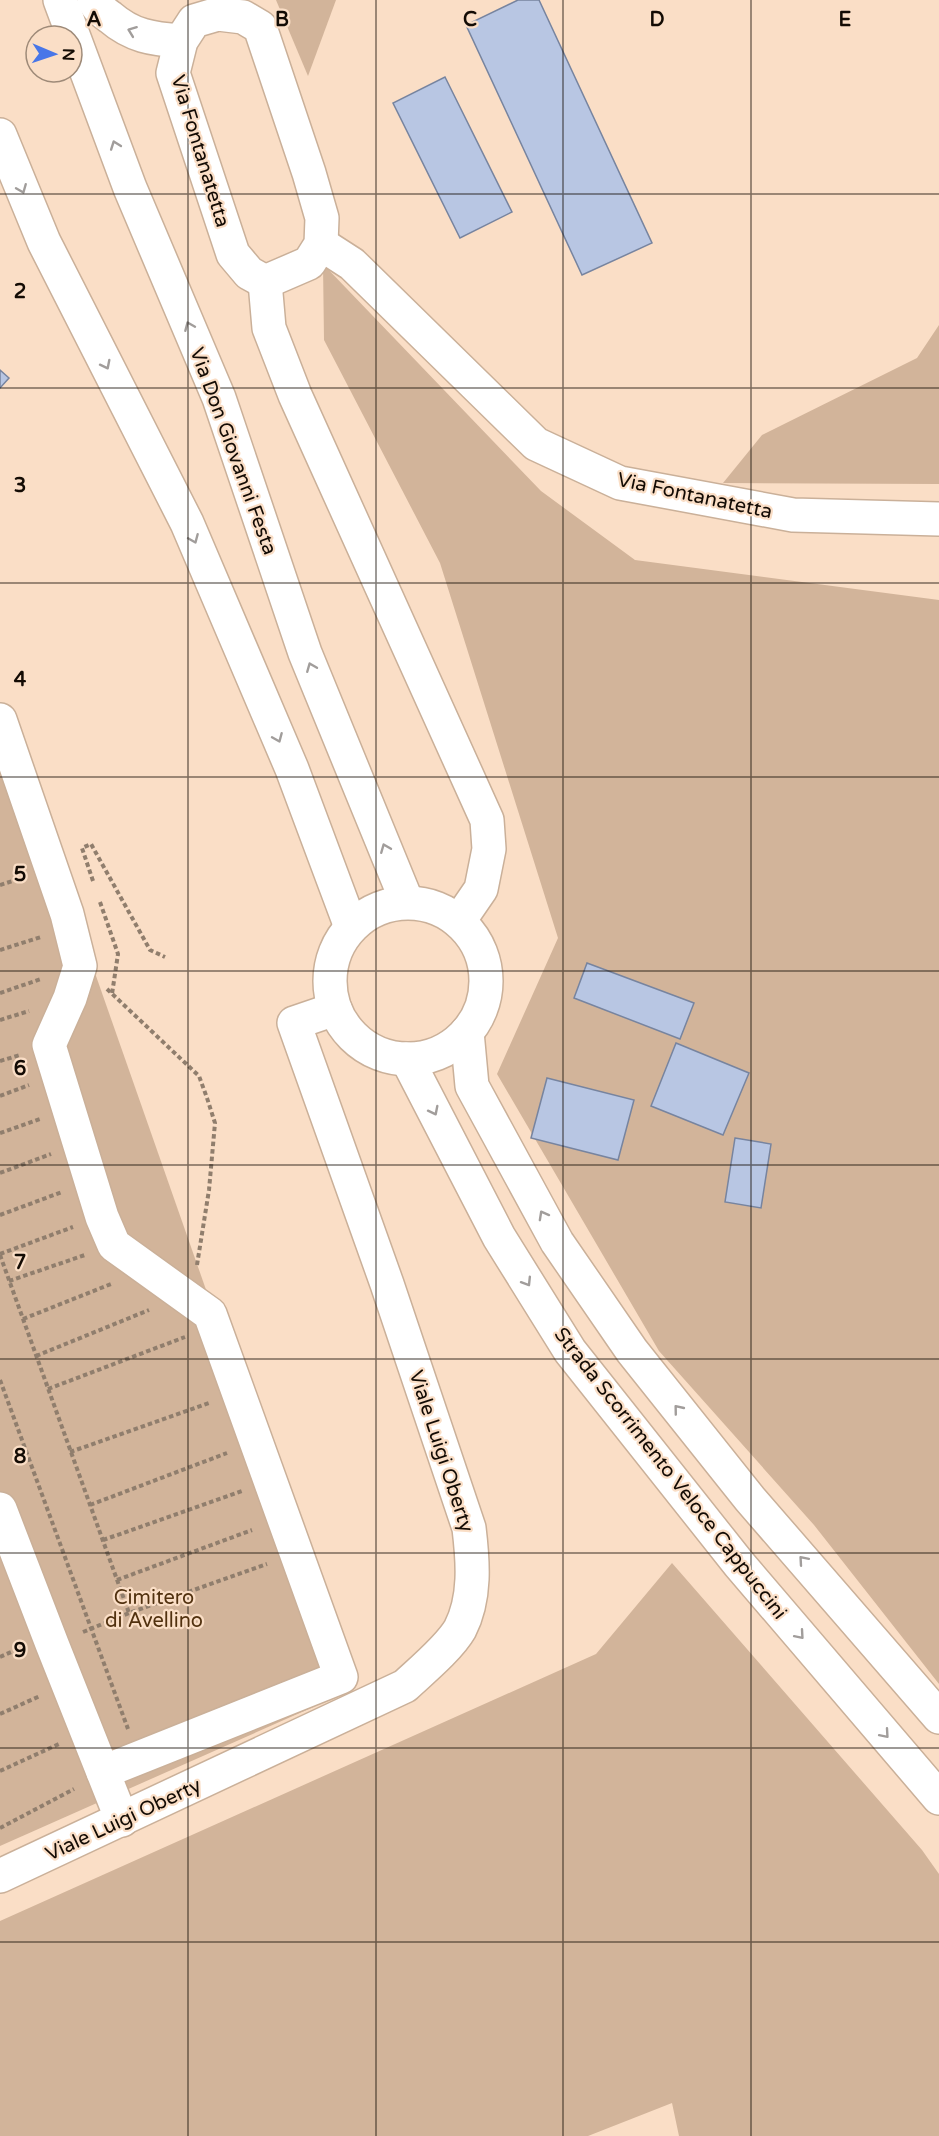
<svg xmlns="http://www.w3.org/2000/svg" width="939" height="2136" font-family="'Varela Round',sans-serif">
  <rect width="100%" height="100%" fill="#fadec6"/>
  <!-- green -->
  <g fill="#d2b49a">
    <path d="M276 0H336L308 76Z"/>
    <path d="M323 264 541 491 635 560 939 600V1684L814 1525 659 1351 497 1074 558 938 440 563 324 340Z"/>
    <path d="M939 325V484L723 483 762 435 917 358Z"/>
    <path d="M0 702 347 1692 0 1846Z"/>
    <path d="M672 1563 922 1850 939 1874V2136H679L672 2103 588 2136H0V1921L596 1654Z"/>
  </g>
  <!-- building -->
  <g fill="#b8c6e3" stroke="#77849f" stroke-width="1.5">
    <path d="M518 0H539L652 243 582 275 466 25Z"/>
    <path d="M445 77 512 212 460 238 393 103Z"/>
    <path d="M0 370 9 378 0 388Z"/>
    <path d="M587 963 694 1003 680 1039 574 998Z"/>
    <path d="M676 1043 749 1073 723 1135 651 1106Z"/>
    <path d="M547 1078 634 1100 618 1160 531 1138Z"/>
    <path d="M735 1138 771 1144 761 1208 725 1202Z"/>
  </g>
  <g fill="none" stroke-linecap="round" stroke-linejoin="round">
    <!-- minor casing -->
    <g stroke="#cab099" stroke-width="36">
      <g id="minor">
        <path d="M94 0C97 8 103 12 110 17 132 36 152 39 181 41"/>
        <path d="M218 14 243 17 260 27 309 173 322 218 321 244 309 263 265 282 249 273 233 254 173 73 181 41 194 21Z"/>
        <path d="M321 244 352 264 536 444 620 483 793 515 939 519"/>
        <path d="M265 282 269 328 295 395 487 820 489 849 481 889 459 921"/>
        <path d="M0 720 67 914 80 966 70 998 49 1045 102 1217 114 1245 210 1314 341 1677 103 1772"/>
        <path d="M0 1509 52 1644 122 1820"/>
        <path d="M0 1876 405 1686C421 1671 449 1648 460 1629 476 1598 473 1561 469 1528L387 1284 294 1023 335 1009"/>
      </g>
    </g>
    <!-- major casing -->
    <g stroke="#cab099" stroke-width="36">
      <g id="major">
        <path d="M60 0 130 188 219 398 305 653 407 902"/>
        <path d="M0 135 44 242 187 523 292 769 351 927"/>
        <circle cx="408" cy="981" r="78"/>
        <path d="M467 1032 472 1086 557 1242 632 1351 750 1499 939 1717"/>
        <path d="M407 1059 499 1237 570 1351 739 1564 939 1798"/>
      </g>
    </g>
    <!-- path -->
    <g stroke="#907e6d" stroke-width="4" stroke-dasharray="4.5 3" stroke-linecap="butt">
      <path d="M93 881 82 848 91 844 150 950 165 957"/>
      <path d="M0 885 22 878"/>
      <path d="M100 902 118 954 112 994"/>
      <path d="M0 950 41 937"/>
      <path d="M107 989 199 1076 207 1098 215 1123 209 1190 197 1265"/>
      <path d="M0 993 41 979"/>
      <path d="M0 1020 29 1011"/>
      <path d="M0 1061 20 1055"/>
      <path d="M0 1096 29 1085"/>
      <path d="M0 1133 40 1119"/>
      <path d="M0 1173 51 1154"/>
      <path d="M0 1215 62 1192"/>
      <path d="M0 1254 73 1227"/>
      <path d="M0 1255 129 1613"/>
      <path d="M9 1281 85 1255"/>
      <path d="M23 1319 111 1284"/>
      <path d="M36 1356 149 1310"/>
      <path d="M0 1380 128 1729"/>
      <path d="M48 1389 185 1337"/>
      <path d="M70 1452 209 1403"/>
      <path d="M90 1505 227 1453"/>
      <path d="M103 1540 242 1491"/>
      <path d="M117 1580 252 1530"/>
      <path d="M83 1632 129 1613 267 1564"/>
      <path d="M0 1657 20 1648"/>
      <path d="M0 1714 40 1696"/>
      <path d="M0 1771 59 1744"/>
      <path d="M0 1828 74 1789"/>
    </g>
    <!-- minor -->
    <use href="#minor" stroke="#fff" stroke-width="33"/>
    <!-- major -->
    <use href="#major" stroke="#fff" stroke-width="33"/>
  </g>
  <!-- one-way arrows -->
  <defs><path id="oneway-chevron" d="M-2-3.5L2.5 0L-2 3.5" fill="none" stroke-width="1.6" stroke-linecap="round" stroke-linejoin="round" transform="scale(1.5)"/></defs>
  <g stroke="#a19d9b">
    <use href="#oneway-chevron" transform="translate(132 31) rotate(-159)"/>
    <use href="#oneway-chevron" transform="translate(115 145) rotate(-110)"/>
    <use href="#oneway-chevron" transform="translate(22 189) rotate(68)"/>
    <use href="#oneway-chevron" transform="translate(189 326) rotate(-113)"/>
    <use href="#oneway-chevron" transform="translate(106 365) rotate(63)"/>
    <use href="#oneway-chevron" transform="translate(194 539) rotate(67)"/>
    <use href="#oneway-chevron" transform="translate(311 667) rotate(-112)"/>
    <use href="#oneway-chevron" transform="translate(278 738) rotate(67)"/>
    <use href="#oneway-chevron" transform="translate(385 848) rotate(-112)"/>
    <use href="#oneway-chevron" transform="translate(434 1111) rotate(63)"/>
    <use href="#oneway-chevron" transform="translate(543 1215) rotate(-119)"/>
    <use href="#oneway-chevron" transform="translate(527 1282) rotate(58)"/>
    <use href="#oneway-chevron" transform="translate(678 1409) rotate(-129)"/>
    <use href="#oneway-chevron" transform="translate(803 1560) rotate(-131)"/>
    <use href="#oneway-chevron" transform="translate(800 1635) rotate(49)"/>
    <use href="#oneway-chevron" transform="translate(885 1734) rotate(49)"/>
  </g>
  <!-- grid -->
  <path fill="none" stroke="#130b04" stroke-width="1.5" stroke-opacity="0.55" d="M188 0V2136M376 0V2136M563 0V2136M751 0V2136M0 194H939M0 388H939M0 583H939M0 777H939M0 971H939M0 1165H939M0 1359H939M0 1553H939M0 1748H939M0 1942H939"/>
  <g text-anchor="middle" stroke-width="4.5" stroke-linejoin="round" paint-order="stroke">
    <!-- street labels -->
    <g font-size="20" fill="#130b04" stroke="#fadec6">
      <text transform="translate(201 151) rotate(73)" y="7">Via Fontanatetta</text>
      <text transform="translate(234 451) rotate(70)" y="7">Via Don Giovanni Festa</text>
      <text transform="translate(695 495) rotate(12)" y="7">Via Fontanatetta</text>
      <text transform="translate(442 1451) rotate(72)" y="7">Viale Luigi Oberty</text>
      <text transform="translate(671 1473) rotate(52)" y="7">Strada Scorrimento Veloce Cappuccini</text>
      <text transform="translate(123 1819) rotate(-25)" y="7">Viale Luigi Oberty</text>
    </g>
    <!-- park labels -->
    <g font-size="20" fill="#51310f" stroke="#fadec6">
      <text x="154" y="1604">Cimitero<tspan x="154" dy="23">di Avellino</tspan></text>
    </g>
  </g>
  <g font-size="20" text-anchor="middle" font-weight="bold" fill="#130b04" stroke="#fadec6" stroke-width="4.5" stroke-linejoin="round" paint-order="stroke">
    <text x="94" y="26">A</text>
    <text x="282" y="26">B</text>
    <text x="470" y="26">C</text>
    <text x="657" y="26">D</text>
    <text x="845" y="26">E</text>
    <text x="20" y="298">2</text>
    <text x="20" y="492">3</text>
    <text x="20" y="686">4</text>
    <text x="20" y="881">5</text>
    <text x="20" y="1075">6</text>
    <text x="20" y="1269">7</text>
    <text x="20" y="1463">8</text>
    <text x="20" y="1657">9</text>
  </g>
  <!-- north arrow -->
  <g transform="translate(54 54) rotate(92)"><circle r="28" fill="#fadec6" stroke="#9e8a78" stroke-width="1.5"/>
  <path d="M0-4.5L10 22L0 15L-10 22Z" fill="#4876e8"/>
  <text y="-9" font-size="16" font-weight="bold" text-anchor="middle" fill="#130b04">N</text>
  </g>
</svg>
